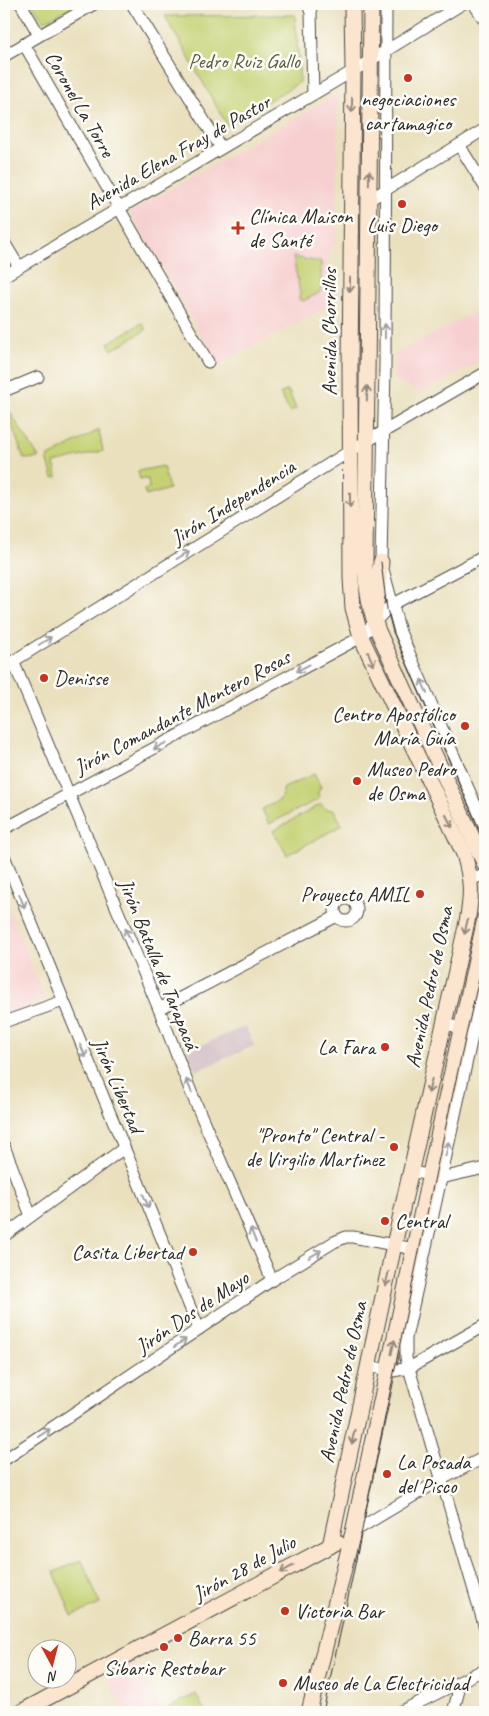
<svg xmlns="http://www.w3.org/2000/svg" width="489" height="1716" font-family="Caveat,sans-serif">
  <rect width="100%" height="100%" fill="#fdfcf7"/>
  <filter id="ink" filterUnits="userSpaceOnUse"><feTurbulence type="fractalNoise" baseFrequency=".02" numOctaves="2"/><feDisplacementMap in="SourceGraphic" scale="10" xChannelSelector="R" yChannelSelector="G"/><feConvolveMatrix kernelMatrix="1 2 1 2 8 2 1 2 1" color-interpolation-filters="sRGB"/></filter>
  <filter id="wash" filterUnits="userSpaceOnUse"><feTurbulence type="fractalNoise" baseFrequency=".0096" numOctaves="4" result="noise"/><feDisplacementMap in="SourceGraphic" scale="20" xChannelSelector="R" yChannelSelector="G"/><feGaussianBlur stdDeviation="1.12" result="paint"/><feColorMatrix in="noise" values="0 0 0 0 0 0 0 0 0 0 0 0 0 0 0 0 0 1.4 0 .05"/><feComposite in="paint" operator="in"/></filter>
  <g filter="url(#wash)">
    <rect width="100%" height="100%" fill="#eae0bd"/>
    <!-- built -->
    <g fill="#f7cfd0">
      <path d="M338 94 337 245H331L328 250V265L337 272 338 301 218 365 130 212Z"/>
      <path d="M485 306V358L422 393 393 380 394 355Z"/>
      <path d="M4 897 45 1000 4 1014Z"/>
      <path d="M136 1663 162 1712H114L123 1707 107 1678Z"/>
    </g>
    <!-- industrial -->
    <path fill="#d2bdc5" d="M246 1026 254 1046 196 1071 187 1051Z"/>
    <!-- green -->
    <g fill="#c5d173" stroke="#787e4f">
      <path d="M33 4H77L45 21 41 18Z"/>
      <path d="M295 15 300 82 227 125 165 16Z"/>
      <path d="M293 257 321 262V290L319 293 303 301 299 299 300 293Z"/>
      <path d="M142 323 146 330 112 350 108 343Z"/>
      <path d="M288 390 296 409 290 412 280 394Z"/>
      <path d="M4 403 39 458 24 459Z"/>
      <path d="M99 430 103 451 54 463 57 477 53 478 47 458Z"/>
      <path d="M163 466 169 489 146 496 144 490 149 488 148 479H140L138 471Z"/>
      <path d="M314 774 321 787 318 792 319 799 269 824 262 809 280 800 284 788Z"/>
      <path d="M321 804 326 809 334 810 342 825 287 855 273 831Z"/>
      <path d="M82 1560 100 1604 72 1616 54 1572Z"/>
      <path d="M196 1694 205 1712H171L168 1708Z"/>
    </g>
  </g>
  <g filter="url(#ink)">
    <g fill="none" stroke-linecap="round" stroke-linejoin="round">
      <!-- street casing -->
      <g stroke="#484641" stroke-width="13">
        <g id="street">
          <path d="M21 4 39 35"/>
          <path d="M132 4 221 148"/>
          <path d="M308 4 311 13 313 94"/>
          <path d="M386 4 385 367 381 562 400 632 485 827"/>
          <path d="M474 4 485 21"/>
          <path d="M24 44 208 362"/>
          <path d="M4 56 94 4"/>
          <path d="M459 145 485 187"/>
          <path d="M369 200 485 129"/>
          <path d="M4 242 19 267"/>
          <path d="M4 276 353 71 462 4"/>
          <path d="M4 391 38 377"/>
          <path d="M13 661 159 1009 191 1092 272 1280"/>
          <path d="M4 667 350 451 485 373"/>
          <path d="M4 829 361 637 387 609 399 601 485 556"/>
          <path d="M4 856 199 1329"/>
          <path d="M471 879 485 875"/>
          <circle cx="346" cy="910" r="11"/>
          <path d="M485 978 406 1338V1358L485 1628"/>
          <path d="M159 1009 337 916"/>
          <path d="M4 1022 63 1001"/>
          <path d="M444 1024 467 1029 485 1024"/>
          <path d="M4 1146 31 1216"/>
          <path d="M410 1171 441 1178 485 1168"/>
          <path d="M4 1236 124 1148"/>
          <path d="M368 1366 393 1371 409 1368 485 1325"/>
          <path d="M4 1460 272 1280 334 1242 346 1237H353L414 1249"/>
          <path d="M353 1532 440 1480 485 1457"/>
          <path d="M400 1712 485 1669"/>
          <path d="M453 1712 458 1694 454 1684"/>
        </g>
      </g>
      <!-- secondary casing -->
      <g stroke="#484641" stroke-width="17">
        <g id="secondary">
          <path d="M371 4 365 565C366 588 370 610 378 631L485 865"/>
          <path d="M375 613 381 562"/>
          <path d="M330 1546 394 1245 467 922C472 894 472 882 464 854L361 637 353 608 351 579 350 365 353 71 352 4"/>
          <path d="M21 1712 337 1542"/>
          <path d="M309 1712 353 1532 485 918"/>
        </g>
      </g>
      <!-- street -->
      <use href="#street" stroke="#fff" stroke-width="11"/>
      <!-- secondary -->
      <use href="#secondary" stroke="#fbe5cf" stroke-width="15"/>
      <!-- tram -->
      <g stroke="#2b2b2b" stroke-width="1">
        <path d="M381 562 387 609 393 632 485 843"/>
        <path d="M323 1712C336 1650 351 1588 363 1525 402 1334 440 1143 485 953"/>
      </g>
    </g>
    <!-- one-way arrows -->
    <defs><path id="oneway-shaft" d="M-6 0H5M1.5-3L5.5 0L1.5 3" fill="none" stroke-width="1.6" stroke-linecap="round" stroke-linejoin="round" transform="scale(1.25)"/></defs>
    <g stroke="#93887d">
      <use href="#oneway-shaft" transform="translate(352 105) rotate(91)"/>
      <use href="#oneway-shaft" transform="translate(369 178) rotate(-89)"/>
      <use href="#oneway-shaft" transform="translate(350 285) rotate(90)"/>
      <use href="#oneway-shaft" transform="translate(367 393) rotate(-89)"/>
      <use href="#oneway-shaft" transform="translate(350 500) rotate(90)"/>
      <use href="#oneway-shaft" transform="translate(371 659) rotate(66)"/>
      <use href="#oneway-shaft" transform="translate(449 821) rotate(64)"/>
      <use href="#oneway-shaft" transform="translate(466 927) rotate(102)"/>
      <use href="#oneway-shaft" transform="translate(430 1086) rotate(103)"/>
      <use href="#oneway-shaft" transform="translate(387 1279) rotate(102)"/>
      <use href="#oneway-shaft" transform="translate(393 1347) rotate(-78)"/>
      <use href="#oneway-shaft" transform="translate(353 1437) rotate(102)"/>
      <use href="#oneway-shaft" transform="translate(287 1569) rotate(151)"/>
    </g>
    <g stroke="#a0a0a0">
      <use href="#oneway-shaft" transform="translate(385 331) rotate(-90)"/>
      <use href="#oneway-shaft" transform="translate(183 555) rotate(-32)"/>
      <use href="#oneway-shaft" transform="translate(45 641) rotate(-32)"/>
      <use href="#oneway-shaft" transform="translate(303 668) rotate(152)"/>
      <use href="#oneway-shaft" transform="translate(424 686) rotate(-114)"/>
      <use href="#oneway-shaft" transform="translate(160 746) rotate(152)"/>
      <use href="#oneway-shaft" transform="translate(22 901) rotate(68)"/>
      <use href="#oneway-shaft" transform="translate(128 935) rotate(-113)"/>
      <use href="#oneway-shaft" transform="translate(83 1051) rotate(67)"/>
      <use href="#oneway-shaft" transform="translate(189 1086) rotate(-112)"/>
      <use href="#oneway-shaft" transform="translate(447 1149) rotate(-78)"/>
      <use href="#oneway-shaft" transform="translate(146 1201) rotate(67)"/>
      <use href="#oneway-shaft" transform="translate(253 1235) rotate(-113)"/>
      <use href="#oneway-shaft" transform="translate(315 1254) rotate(-31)"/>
      <use href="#oneway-shaft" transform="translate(180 1343) rotate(-34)"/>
      <use href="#oneway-shaft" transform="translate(44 1433) rotate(-34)"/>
    </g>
  </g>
  <!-- markers -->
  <g fill="#c8321e" stroke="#fdfcf7" stroke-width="2">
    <circle cx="408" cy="78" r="5"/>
    <circle cx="402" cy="204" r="5"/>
    <path d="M235.5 220.5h5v5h5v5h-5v5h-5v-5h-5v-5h5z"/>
    <circle cx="44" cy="678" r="5"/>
    <circle cx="465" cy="726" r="5"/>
    <circle cx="357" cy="781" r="5"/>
    <circle cx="420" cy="894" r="5"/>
    <circle cx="385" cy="1047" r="5"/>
    <circle cx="394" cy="1147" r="5"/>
    <circle cx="385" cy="1221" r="5"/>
    <circle cx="193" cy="1252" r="5"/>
    <circle cx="387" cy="1474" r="5"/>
    <circle cx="285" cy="1611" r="5"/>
    <circle cx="178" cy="1638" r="5"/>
    <circle cx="164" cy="1647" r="5"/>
    <circle cx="283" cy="1683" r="5"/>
  </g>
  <g text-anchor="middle" stroke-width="5" stroke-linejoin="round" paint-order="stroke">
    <!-- park labels -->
    <g font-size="21" fill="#595d41" stroke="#fdfcf7">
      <text x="244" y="68">Pedro Ruiz Gallo</text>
    </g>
    <!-- poi labels -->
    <g font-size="21" fill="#2b2b2b" stroke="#fdfcf7" text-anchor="start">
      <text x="408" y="106" text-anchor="middle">negociaciones<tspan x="408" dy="24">cartamagico</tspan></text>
      <text x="249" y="223">Clínica Maison<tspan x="249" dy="24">de Santé</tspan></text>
      <text x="402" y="232" text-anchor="middle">Luis Diego</text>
      <text x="54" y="685">Denisse</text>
      <text x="455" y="721" text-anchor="end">Centro Apostólico<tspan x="455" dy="24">María Guía</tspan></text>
      <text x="367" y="776">Museo Pedro<tspan x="367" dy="24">de Osma</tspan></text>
      <text x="410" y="901" text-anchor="end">Proyecto AMIL</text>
      <text x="375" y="1054" text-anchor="end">La Fara</text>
      <text x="384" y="1142" text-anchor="end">"Pronto" Central -<tspan x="384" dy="24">de Virgilio Martinez</tspan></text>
      <text x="395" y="1228">Central</text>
      <text x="183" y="1259" text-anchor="end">Casita Libertad</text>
      <text x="397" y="1469">La Posada<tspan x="397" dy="24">del Pisco</tspan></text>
      <text x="295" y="1618">Victoria Bar</text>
      <text x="188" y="1645">Barra 55</text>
      <text x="164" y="1675" text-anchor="middle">Sibaris Restobar</text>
      <text x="293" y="1690">Museo de La Electricidad</text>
    </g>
    <!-- street labels -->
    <g font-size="21" fill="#2b2b2b" stroke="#fdfcf7">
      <text transform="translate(80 104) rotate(60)" y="7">Coronel La Torre</text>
      <text transform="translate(178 152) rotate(-30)" y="7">Avenida Elena Fray de Pastor</text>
      <text transform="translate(329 332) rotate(-90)" y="7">Avenida Chorrillos</text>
      <text transform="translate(233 502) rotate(-32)" y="7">Jirón Independencia</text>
      <text transform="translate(182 712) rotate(-28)" y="7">Jirón Comandante Montero Rosas</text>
      <text transform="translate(159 964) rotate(68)" y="7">Jirón Batalla de Tarapacá</text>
      <text transform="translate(429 987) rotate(-78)" y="7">Avenida Pedro de Osma</text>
      <text transform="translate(118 1085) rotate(67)" y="7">Jirón Libertad</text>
      <text transform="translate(192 1312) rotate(-34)" y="7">Jirón Dos de Mayo</text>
      <text transform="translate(343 1382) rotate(-78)" y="7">Avenida Pedro de Osma</text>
      <text transform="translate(244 1568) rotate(-29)" y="7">Jirón 28 de Julio</text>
    </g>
  </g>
  <!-- margin -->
  <rect width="489" height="1716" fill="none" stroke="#fdfcf7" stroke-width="20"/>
  <!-- north arrow -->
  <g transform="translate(52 1664) rotate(173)"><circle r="24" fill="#fdfcf7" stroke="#a9a8a5"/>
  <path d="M0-4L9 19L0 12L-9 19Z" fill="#c8321e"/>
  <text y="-8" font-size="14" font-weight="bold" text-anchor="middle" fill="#2b2b2b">N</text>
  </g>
</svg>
